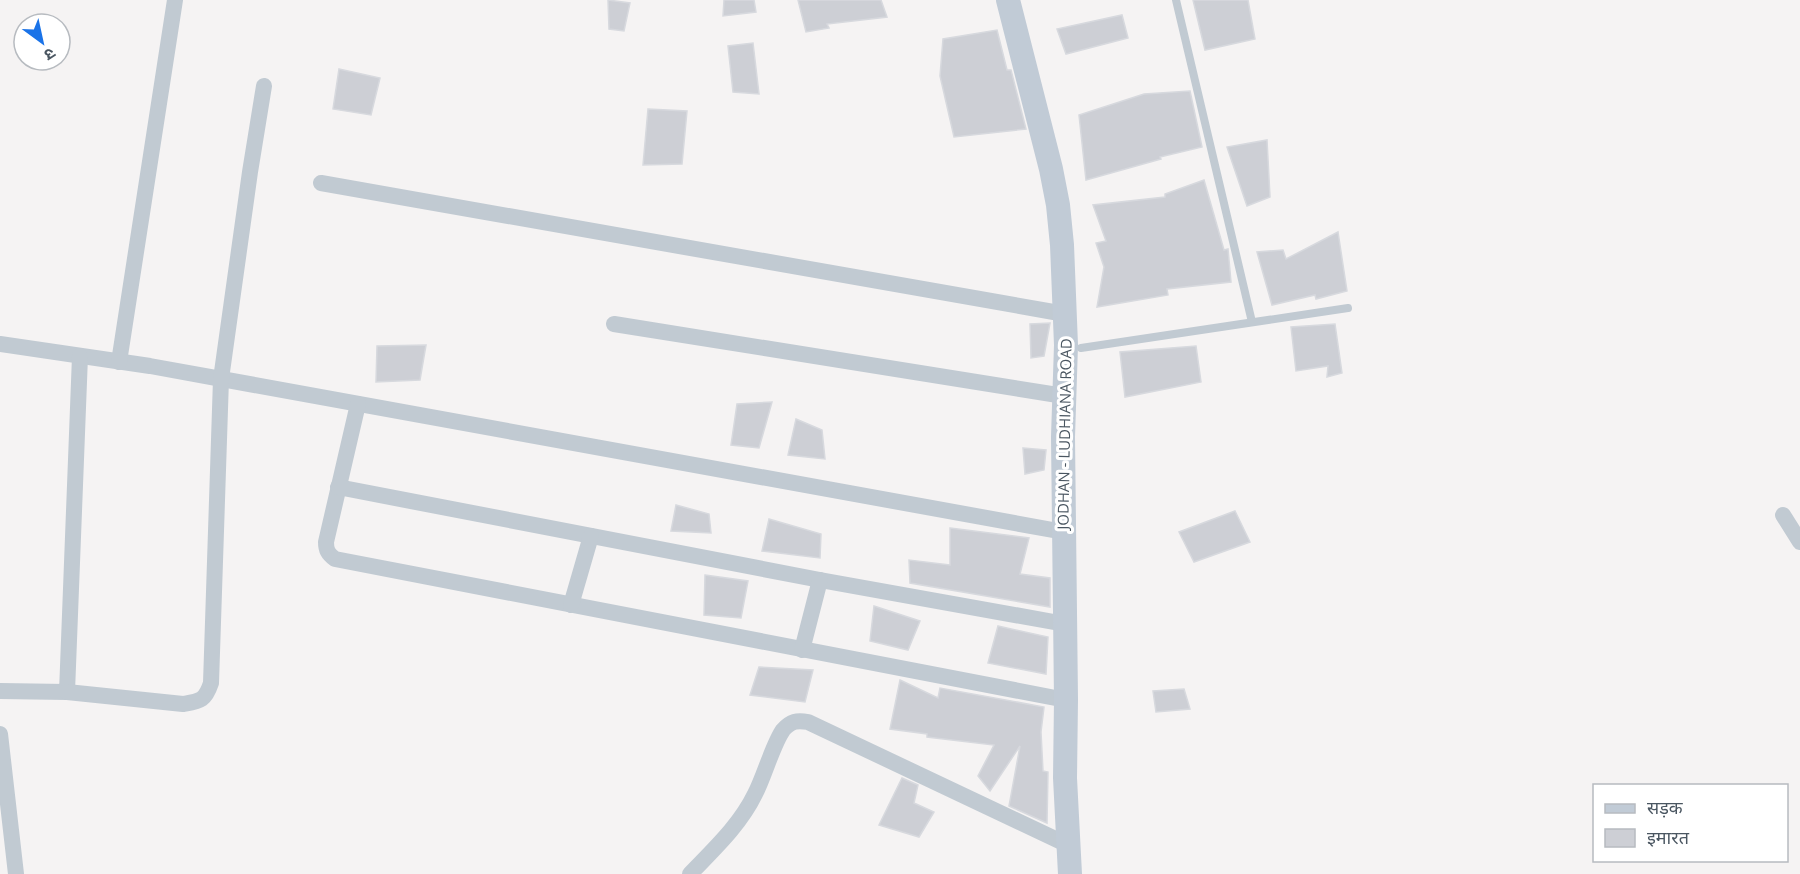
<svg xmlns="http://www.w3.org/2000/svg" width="1800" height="874" font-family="'Open Sans','Noto Sans Devanagari',sans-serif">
  <rect width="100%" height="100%" fill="#f5f3f3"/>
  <!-- building -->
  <g fill="#cdcfd5" stroke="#d7d9de" stroke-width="1.5">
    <path d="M608 0 630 3 624 31 609 29Z"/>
    <path d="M724 0H754L756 12 723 16Z"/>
    <path d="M798 0H881L887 17 827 24 829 28 806 32Z"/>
    <path d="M1193 0H1248L1255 39 1205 50Z"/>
    <path d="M1122 15 1128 38 1066 54 1057 29Z"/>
    <path d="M997 30 1007 70H1011L1026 129 954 137 940 76 943 39Z"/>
    <path d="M753 43 759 94 733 92 728 46Z"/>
    <path d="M339 69 380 78 371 115 333 109Z"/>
    <path d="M1190 91 1202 147 1160 157 1161 159 1086 180 1079 115 1144 94Z"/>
    <path d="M648 109 687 111 682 164 643 165Z"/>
    <path d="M1267 140 1270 197 1247 206 1227 147Z"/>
    <path d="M1204 180 1224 250 1228 249 1231 282 1167 289 1168 295 1097 307 1104 267 1096 243 1106 241 1093 205 1165 197V194Z"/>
    <path d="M1338 232 1347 291 1316 299 1315 295 1272 305 1257 252 1283 250 1286 259Z"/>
    <path d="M1050 323 1044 356 1031 358 1030 324Z"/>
    <path d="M1335 324 1342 373 1327 377 1328 366 1296 371 1291 327Z"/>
    <path d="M426 345 420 380 376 382 377 346Z"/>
    <path d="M1196 346 1201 382 1125 397 1120 352Z"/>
    <path d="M772 402 759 448 731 445 737 404Z"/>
    <path d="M796 419 822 430 825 459 788 455Z"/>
    <path d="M1023 448 1046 450 1044 470 1025 474Z"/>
    <path d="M676 505 709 514 711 533 671 531Z"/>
    <path d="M1235 511 1250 542 1194 562 1179 532Z"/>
    <path d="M769 519 821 534 820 558 762 551Z"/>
    <path d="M950 528 1029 538 1020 574 1050 578V607L910 583 909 560 950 565Z"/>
    <path d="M705 575 748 581 741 618 704 615Z"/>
    <path d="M874 606 920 621 908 650 870 641Z"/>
    <path d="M998 626 1048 637 1046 674 988 663Z"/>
    <path d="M759 667 813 670 805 702 750 695Z"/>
    <path d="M900 680 938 698 940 688 1044 707 1041 732 1043 771 1048 772 1047 823 1009 806 1020 746 990 791 978 776 994 745 927 737V734L890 729Z"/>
    <path d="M1184 689 1190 709 1156 712 1153 691Z"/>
    <path d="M902 778 918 785 914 803 934 812 919 837 879 825Z"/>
  </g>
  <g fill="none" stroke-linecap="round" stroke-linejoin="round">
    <!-- lane -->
    <g stroke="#c1cad2" stroke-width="8">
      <path d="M1176 0 1252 322"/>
      <path d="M1081 348 1348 308"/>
    </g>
    <!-- street -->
    <g stroke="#c1cad2" stroke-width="16">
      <path d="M321 183 1065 314"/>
      <path d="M614 324 1064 396"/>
      <path d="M0 344 150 366 1064 532"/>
      <path d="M119 362 175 0"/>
      <path d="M358 404 326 542C326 550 328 554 335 559L1066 700"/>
      <path d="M338 487 820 580 1065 624"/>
      <path d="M1783 515 1800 542"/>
      <path d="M571 605 591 536"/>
      <path d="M802 650 820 580"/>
      <path d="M0 691 67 692 80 356"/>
      <path d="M67 692 183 704C200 701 205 701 211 683L221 379 250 172 264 86"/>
      <path d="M0 734 16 874"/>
      <path d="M690 874C714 849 740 825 755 794 764 777 773 744 783 730 791 721 797 720 808 722L1068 845"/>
    </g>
    <!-- secondary -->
    <path stroke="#c1cbd6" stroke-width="24" d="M1008 0 1051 169 1058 205 1062 245 1066 345 1063 437 1066 700 1065 778 1070 874"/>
  </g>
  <g text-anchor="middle" stroke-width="6" stroke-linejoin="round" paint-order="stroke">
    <!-- street labels -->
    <g font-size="15" fill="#4a5661" stroke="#fff">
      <text transform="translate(1065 434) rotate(-89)" y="5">JODHAN - LUDHIANA ROAD</text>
    </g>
  </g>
  <!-- legend -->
  <rect x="1593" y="784" width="195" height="78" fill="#ffffff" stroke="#b7bbc0" stroke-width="1.5"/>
  <rect x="1605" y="804" width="30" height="9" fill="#c1cbd6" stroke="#b7bbc0" stroke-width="1.5"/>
  <text x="1647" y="814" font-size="18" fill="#4a5661">सड़क</text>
  <rect x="1605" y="829" width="30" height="18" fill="#cdcfd5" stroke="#b7bbc0" stroke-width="1.5"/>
  <text x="1647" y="844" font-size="18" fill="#4a5661">इमारत</text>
  <!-- north arrow -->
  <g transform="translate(42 42) rotate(147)"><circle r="28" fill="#ffffff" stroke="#b7bbc0" stroke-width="1.5"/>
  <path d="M0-4.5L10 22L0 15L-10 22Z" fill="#1a73e8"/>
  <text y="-9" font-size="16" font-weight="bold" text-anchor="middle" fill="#4a5661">उ</text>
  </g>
</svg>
